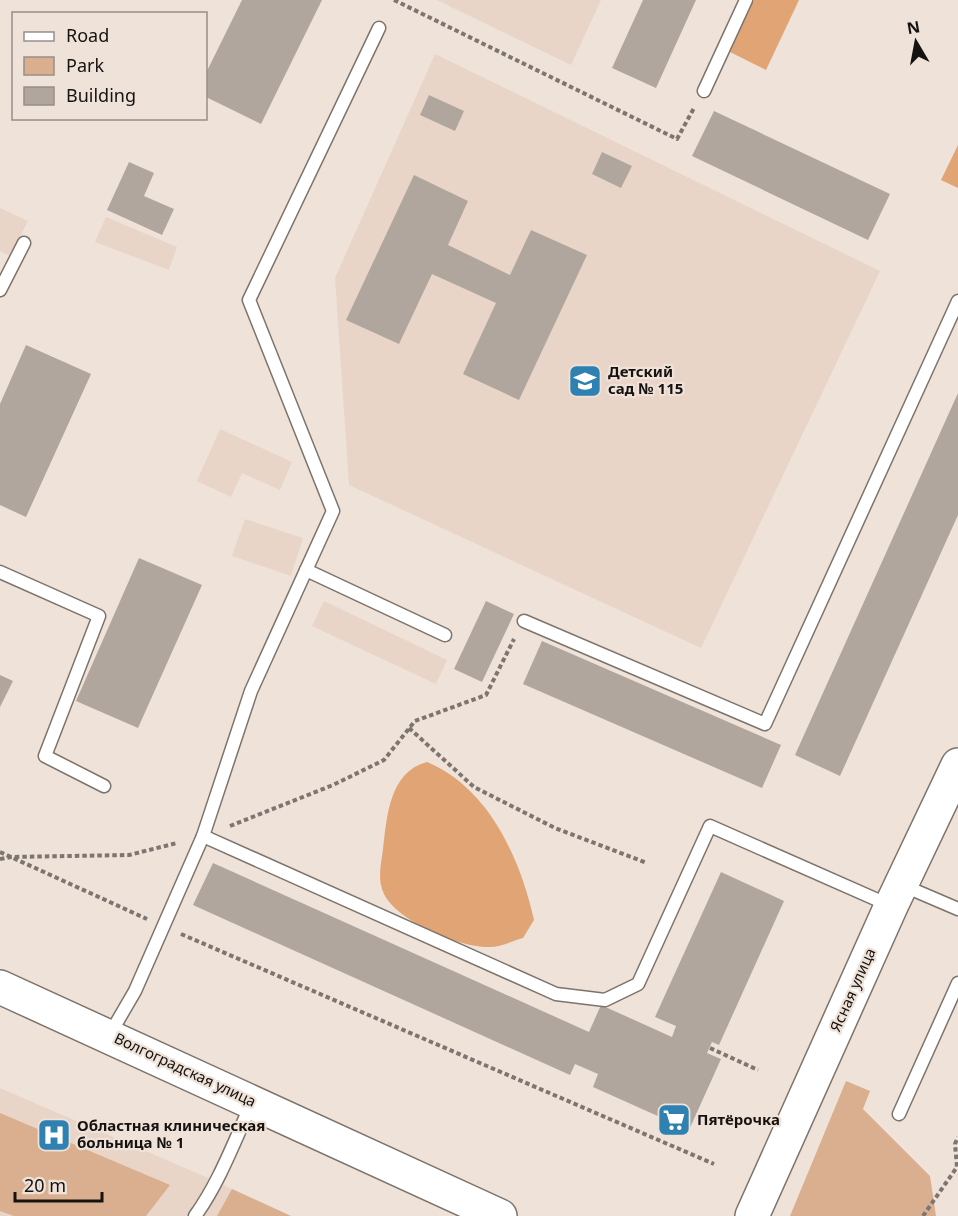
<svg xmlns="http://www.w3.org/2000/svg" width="958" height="1216" font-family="'Noto Sans',sans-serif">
  <rect width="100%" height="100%" fill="#eee2d9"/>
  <!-- built -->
  <g fill="#e8d5c8">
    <path d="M437 0H601L571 65Z"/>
    <path d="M435 54 880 271 701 648 349 485 335 278Z"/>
    <path d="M0 208 28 221 10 256 0 251Z"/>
    <path d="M106 217 177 247 169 270 95 242Z"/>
    <path d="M220 429 292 462 280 490 242 473 231 497 197 481Z"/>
    <path d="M245 519 303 538 291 576 232 556Z"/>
    <path d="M324 601 447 660 436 684 312 626Z"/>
    <path d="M0 1088 215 1181 291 1216H0Z"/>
  </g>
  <!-- green -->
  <g fill="#d9af8f">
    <path d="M846 1081 870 1091 863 1109 930 1176 936 1216H790Z"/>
    <path d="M0 1113 170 1185 146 1216H14L0 1211Z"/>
    <path d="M232 1189 291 1216H217Z"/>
  </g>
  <!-- forest -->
  <g fill="#e1a474">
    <path d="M754 0H799L766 70 730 52Z"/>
    <path d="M958 145V188L941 180Z"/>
    <path d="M427 762C489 788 520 858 534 920L523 938C512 941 499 948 487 947 459 947 397 921 384 894 377 879 381 865 383 849 387 817 389 772 427 762Z"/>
  </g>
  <!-- building -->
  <g fill="#b1a69e">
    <path d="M242 0H322L261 124 206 97V73Z"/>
    <path d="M643 0H696L656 88 612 68Z"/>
    <path d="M429 95 464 111 455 131 420 115Z"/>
    <path d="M714 111 890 194 868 240 692 156Z"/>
    <path d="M602 152 632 166 621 188 592 174Z"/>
    <path d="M129 162 154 173 144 196 174 209 162 235 107 210Z"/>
    <path d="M414 175 468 201 448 245 510 275 531 230 587 255 519 400 463 374 496 303 432 274 399 344 346 320Z"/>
    <path d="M26 345 91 374 26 517 0 505V404Z"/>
    <path d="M958 393V515L840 776 795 755Z"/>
    <path d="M139 558 202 585 138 728 76 701Z"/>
    <path d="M486 601 514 614 482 682 454 669Z"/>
    <path d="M542 641 781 745 762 788 523 684Z"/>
    <path d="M0 675 13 681 0 707Z"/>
    <path d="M213 863 589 1032 601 1005 672 1037 676 1026 655 1017 721 872 784 901 719 1045 712 1042 707 1053 721 1059 689 1130 593 1087 598 1074 575 1064 570 1075 193 905Z"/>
  </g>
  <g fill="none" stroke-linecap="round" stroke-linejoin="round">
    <!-- lane casing -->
    <g stroke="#7d736b" stroke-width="15">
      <g id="lane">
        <path d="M704 91 746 0"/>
        <path d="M0 290 24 243"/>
        <path d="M306 570 445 635"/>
        <path d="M0 572 99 616 45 756 104 786"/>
        <path d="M524 621 765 724 958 301"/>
        <path d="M203 836 556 994 605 1000 638 984 710 826 889 905"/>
        <path d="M902 885 958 909"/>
        <path d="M110 1034 135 991 203 836 251 691 333 511 249 300 379 28"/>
        <path d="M899 1114 958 983"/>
        <path d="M195 1216C219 1183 234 1142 251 1105"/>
      </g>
    </g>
    <!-- secondary casing -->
    <g stroke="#7d736b" stroke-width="36">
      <g id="secondary">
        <path d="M0 987 500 1216"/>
        <path d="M752 1216 891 906 958 765"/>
      </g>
    </g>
    <!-- path -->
    <g stroke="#7d756f" stroke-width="4" stroke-dasharray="4.5 3" stroke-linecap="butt">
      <path d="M394 0 677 139 694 108"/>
      <path d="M409 728 474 787 555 828 647 863"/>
      <path d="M230 826 333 785 384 760 415 721 486 695 514 639"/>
      <path d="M0 852 147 919"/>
      <path d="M0 859 11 857 129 855 177 843"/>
      <path d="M181 934 714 1164"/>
      <path d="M710 1048 758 1070"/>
      <path d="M923 1216 957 1167 955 1144 958 1137"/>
    </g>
    <!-- lane -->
    <use href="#lane" stroke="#fff" stroke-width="12"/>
    <!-- secondary -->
    <use href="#secondary" stroke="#fff" stroke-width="33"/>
  </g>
  <!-- icons -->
  <defs>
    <g id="school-square" transform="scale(1.725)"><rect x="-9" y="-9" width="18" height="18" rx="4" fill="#2e81b1" stroke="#eee2d9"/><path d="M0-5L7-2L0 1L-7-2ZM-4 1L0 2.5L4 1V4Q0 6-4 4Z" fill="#fff"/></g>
    <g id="supermarket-square" transform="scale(1.725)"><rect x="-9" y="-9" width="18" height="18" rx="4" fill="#2e81b1" stroke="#eee2d9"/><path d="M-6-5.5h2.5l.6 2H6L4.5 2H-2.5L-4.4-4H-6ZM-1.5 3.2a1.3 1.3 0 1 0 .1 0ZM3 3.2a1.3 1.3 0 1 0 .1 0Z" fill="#fff"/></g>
    <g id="hospital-square" transform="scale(1.725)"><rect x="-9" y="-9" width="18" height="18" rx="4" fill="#2e81b1" stroke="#eee2d9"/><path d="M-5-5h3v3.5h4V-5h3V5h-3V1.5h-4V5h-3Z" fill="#fff"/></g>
  </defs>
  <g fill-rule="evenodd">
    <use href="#school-square" x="585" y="381"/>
    <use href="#supermarket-square" x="674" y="1120"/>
    <use href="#hospital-square" x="54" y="1135"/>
  </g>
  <g text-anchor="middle" stroke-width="4.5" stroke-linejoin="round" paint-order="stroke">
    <!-- poi labels -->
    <g font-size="15" font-weight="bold" fill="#16120f" stroke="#eee2d9" text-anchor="start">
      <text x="608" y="377">Детский<tspan x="608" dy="17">сад № 115</tspan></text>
      <text x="697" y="1125">Пятёрочка</text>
      <text x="77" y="1131">Областная клиническая<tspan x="77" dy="17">больница № 1</tspan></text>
    </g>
    <!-- street labels -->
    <g font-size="15" fill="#16120f" stroke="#eee2d9">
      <text transform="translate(853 990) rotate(-66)" y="5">Ясная улица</text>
      <text transform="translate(185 1070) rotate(25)" y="5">Волгоградская улица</text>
    </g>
  </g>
  <!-- legend -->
  <rect x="12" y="12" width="195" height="108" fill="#eee2d9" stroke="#988f88" stroke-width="1.5"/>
  <rect x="24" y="32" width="30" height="9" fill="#ffffff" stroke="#988f88" stroke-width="1.5"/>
  <text x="66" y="42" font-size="18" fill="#16120f">Road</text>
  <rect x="24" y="57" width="30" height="18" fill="#d9af8f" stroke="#988f88" stroke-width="1.5"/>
  <text x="66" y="72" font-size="18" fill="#16120f">Park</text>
  <rect x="24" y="87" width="30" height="18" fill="#b1a69e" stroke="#988f88" stroke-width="1.5"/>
  <text x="66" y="102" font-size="18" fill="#16120f">Building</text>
  <!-- north arrow -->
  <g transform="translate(916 42) rotate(350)" stroke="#eee2d9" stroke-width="4.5" paint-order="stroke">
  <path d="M0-4.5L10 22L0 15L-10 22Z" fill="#16120f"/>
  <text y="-9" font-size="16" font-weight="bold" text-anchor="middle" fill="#16120f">N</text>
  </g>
  <!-- scale -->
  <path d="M15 1192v9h87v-9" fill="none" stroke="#16120f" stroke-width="3"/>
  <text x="24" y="1192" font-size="18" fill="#16120f" stroke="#eee2d9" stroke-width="4.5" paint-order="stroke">20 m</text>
</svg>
